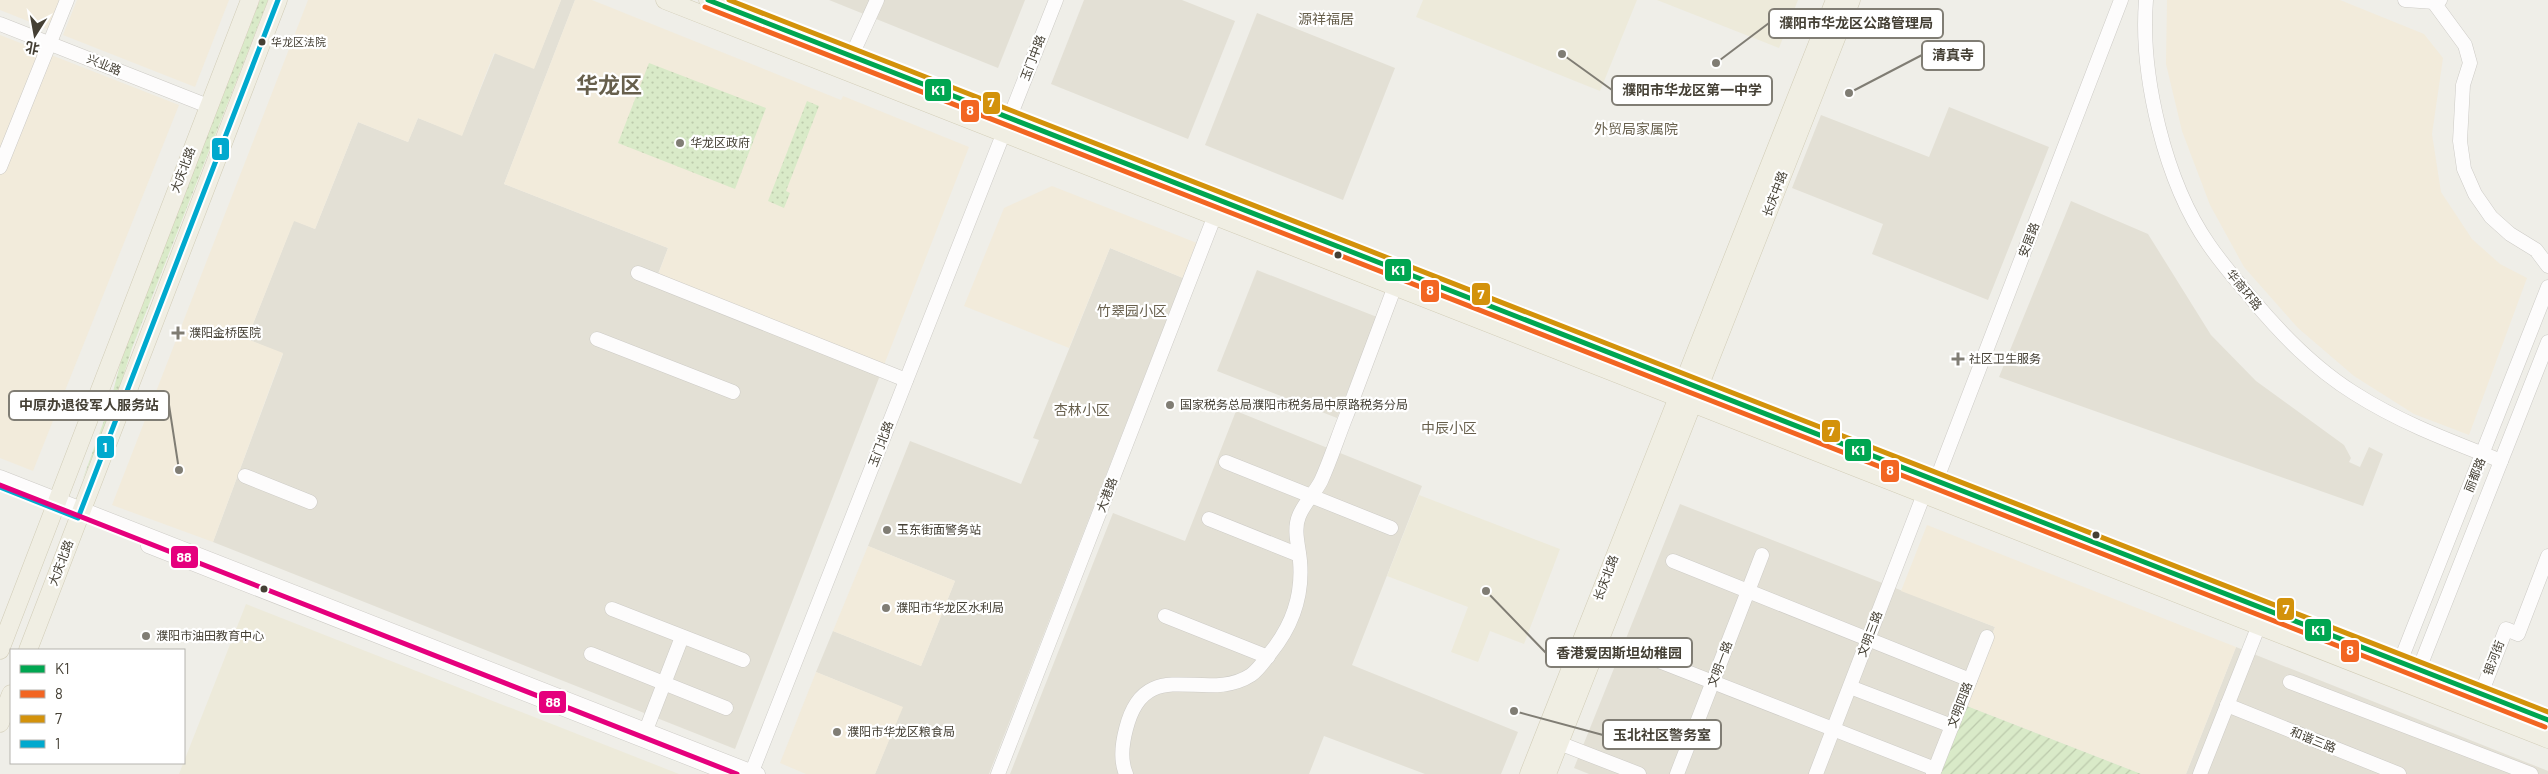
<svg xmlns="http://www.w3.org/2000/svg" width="2548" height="774" font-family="Barlow,'Noto Sans SC',sans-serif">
  <defs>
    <pattern id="grass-dots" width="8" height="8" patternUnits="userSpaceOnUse" patternTransform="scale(1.25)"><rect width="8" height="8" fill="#d9eac8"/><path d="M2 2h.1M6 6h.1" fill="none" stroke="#bccaac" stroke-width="1.8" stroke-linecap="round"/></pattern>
    <pattern id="garden-furrows" width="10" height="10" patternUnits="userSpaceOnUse" patternTransform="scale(1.25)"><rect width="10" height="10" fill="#d9eac8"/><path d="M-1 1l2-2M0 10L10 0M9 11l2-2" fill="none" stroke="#bccaac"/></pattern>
  </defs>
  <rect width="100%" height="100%" fill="#efeee8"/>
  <!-- residential -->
  <g fill="#e3e0d5">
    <path d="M561 0H575L504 184 668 248 658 274 884 365 735 749 213 542 283 354 247 339 294 220 315 229 358 122 408 142 418 118 462 135 495 53 534 68Z"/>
    <path d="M829 0H1025L998 68Z"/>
    <path d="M1084 0H1182L1235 21 1188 139 1051 84Z"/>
    <path d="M1257 13 1395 68 1343 200 1205 145Z"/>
    <path d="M1949 107 2049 147 1988 300 1872 254 1883 224 1792 188 1821 115 1929 157Z"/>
    <path d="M2071 201 2148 234 2211 335 2256 381 2344 445 2351 458 2349 462 2360 467 2369 447 2383 454 2363 506 1999 377Z"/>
    <path d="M1110 248 1183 278 989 774H875L902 707 816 672 833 631 921 666 955 581 868 546 910 441 1021 484 1039 440 1033 438Z"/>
    <path d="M1257 270 1377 317 1337 418 1217 371Z"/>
    <path d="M1236 411 1422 486 1352 665 1518 732 1501 774H1425L1324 736 1309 774H1010L1113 513 1185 541Z"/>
    <path d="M1680 504 1995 627 1964 705 2141 774H1589L1574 768Z"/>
    <path d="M2236 647 2548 771V774H2186Z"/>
  </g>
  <!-- commercial -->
  <g fill="#f2ebdb">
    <path d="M0 0H60L48 29 0 10Z"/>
    <path d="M77 0H229L195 87 63 35Z"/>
    <path d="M308 0H561L534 69 494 53 462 136 418 118 408 142 358 122 315 229 294 221 247 339 283 353 213 542 112 505Z"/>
    <path d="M575 0H592L841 100 843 96 969 147 884 365 658 275 668 248 504 184Z"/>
    <path d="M2167 0H2340L2424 34 2443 58 2432 134 2441 192 2472 239 2500 264 2527 278 2469 435 2414 414 2354 376 2298 328 2244 267 2210 205 2182 131 2166 64Z"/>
    <path d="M0 35 179 105 33 471 0 458Z"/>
    <path d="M1052 186 1197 243 1183 278 1110 248 1069 348 964 306 1004 208Z"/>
    <path d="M1927 525 2236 647 2186 774H2141L1964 705 1995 627 1901 591Z"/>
    <path d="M868 546 955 581 921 666 833 631Z"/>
    <path d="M816 672 903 707 875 774H806L780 763Z"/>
  </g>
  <!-- education -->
  <g fill="#edeada">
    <path d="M1423 0H1637L1600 91 1416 17Z"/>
    <path d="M1657 0H1798L1779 48Z"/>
    <path d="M1419 495 1560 549 1524 644 1490 631 1478 662 1451 652 1468 607 1387 576Z"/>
    <path d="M246 604 679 774H179Z"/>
  </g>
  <!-- grass -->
  <g fill="url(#grass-dots)">
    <path d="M260 0H268L132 348 115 403 82 481 109 407 123 353Z"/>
    <path d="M649 63 766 108 735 189 618 143Z"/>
    <path d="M807 101 819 106 786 191 790 193 784 208 768 201Z"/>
  </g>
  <!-- garden -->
  <path fill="url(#garden-furrows)" d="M1964 705 2141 774H1938Z"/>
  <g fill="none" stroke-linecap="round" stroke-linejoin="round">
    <!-- minor casing -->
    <g stroke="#cdcbc6" stroke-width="15">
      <g id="minor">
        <path d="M2146 0C2140 76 2165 182 2209 245 2222 264 2237 281 2252 299 2282 335 2314 368 2354 393 2401 423 2450 441 2501 461"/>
        <path d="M2405 0 2435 2 2440 0"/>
        <path d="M2432 0 2465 45 2470 63 2463 85 2460 141 2464 169 2475 194 2491 217 2510 234 2536 250 2548 266"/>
        <path d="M0 24 208 106"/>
        <path d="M852 55 877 0"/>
        <path d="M0 167 67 0"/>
        <path d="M638 273 906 380"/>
        <path d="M597 339 733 392"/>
        <path d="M1226 462 1391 528"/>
        <path d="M245 476 310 502"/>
        <path d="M0 477 758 774"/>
        <path d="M1936 481 2121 0"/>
        <path d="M1209 519 1299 555"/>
        <path d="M148 546 729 774"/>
        <path d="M1673 561 1970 680"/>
        <path d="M612 609 743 660"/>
        <path d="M1165 616 1268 657"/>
        <path d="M1636 652 1935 769"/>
        <path d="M591 654 726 708"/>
        <path d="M2400 662 2548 287"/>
        <path d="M2419 669 2548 342"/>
        <path d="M2290 682 2531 774"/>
        <path d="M1850 687 1952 726"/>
        <path d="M2481 694 2506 629 2518 634 2548 556"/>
        <path d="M2227 705 2399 774"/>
        <path d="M646 730 682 637"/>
        <path d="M1559 743 1639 774"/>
        <path d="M751 774 1056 0"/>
        <path d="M998 774 1215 215"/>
        <path d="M1126 774C1120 760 1122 744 1126 729 1145 652 1205 705 1251 675 1259 669 1265 660 1271 652 1292 626 1303 595 1300 561 1299 547 1293 530 1299 516 1304 503 1315 493 1321 481 1331 459 1338 436 1347 414 1363 371 1379 328 1395 286"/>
        <path d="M1677 774 1762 555"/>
        <path d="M1816 774 1924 494"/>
        <path d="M1933 774 1987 637"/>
        <path d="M2200 774 2259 625"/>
      </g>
    </g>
    <!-- major casing -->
    <g stroke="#d1ccb6" stroke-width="19">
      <g id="major">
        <path d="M665 0 2548 739"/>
        <path d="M708 0 2548 720"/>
        <path d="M0 650 250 0"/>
        <path d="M28 650 278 0"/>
        <path d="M0 723 11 694"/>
        <path d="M1529 774 1835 0"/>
        <path d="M1547 774 1851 0"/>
      </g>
    </g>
    <!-- minor -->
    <use href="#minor" stroke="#fdfcfc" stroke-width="14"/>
    <!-- major -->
    <use href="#major" stroke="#f0eee3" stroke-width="18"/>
    <!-- bus-1 casing -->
    <g stroke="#fff" stroke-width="9">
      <path id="bus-1" d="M708 0 2548 720"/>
    </g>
    <!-- bus-2 casing -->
    <g stroke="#fff" stroke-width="9">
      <path id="bus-2" d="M705 7 2545 727"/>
    </g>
    <!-- bus-3 casing -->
    <g stroke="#fff" stroke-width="9">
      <path id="bus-3" d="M729 0 2548 712"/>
    </g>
    <!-- bus-4 casing -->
    <g stroke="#fff" stroke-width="9">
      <path id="bus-4" d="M0 487 78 518 278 0"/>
    </g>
    <!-- bus-5 casing -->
    <g stroke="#fff" stroke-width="9">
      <path id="bus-5" d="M0 485 737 774"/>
    </g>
    <!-- bus-1 -->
    <use href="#bus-1" stroke="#00a651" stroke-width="5"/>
    <!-- bus-2 -->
    <use href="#bus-2" stroke="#f26522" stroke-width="5"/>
    <!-- bus-3 -->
    <use href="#bus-3" stroke="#d3920b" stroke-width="5"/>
    <!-- bus-4 -->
    <use href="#bus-4" stroke="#00a9ce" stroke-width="5"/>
    <!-- bus-5 -->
    <use href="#bus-5" stroke="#e5007d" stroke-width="5"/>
  </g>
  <!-- markers -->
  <g fill="#454035" stroke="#fff" stroke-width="2">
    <circle cx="262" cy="42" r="4.5"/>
    <circle cx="1338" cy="255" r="4.5"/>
    <circle cx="2096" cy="535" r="4.5"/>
    <circle cx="264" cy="589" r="4.5"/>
  </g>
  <g fill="#807d74" stroke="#fff" stroke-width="2">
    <circle cx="680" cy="143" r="5"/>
    <path d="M175.5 325.5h5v5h5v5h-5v5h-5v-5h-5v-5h5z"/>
    <path d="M1955.5 351.5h5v5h5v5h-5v5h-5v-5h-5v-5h5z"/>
    <circle cx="1170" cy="405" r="5"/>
    <circle cx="887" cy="530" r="5"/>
    <circle cx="886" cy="608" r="5"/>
    <circle cx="146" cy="636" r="5"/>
    <circle cx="837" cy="732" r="5"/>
  </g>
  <g text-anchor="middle" stroke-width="4.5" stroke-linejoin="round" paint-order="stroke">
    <!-- bus labels -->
    <g font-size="11" fill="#454035" stroke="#fff" text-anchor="start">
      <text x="271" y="46">华龙区法院</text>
    </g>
    <!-- street labels -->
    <g font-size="12" fill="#454035" stroke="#fff">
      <text transform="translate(1033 58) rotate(-69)" y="4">玉门中路</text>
      <text transform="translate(104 65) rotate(22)" y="4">兴业路</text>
      <text transform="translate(183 170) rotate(-69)" y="4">大庆北路</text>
      <text transform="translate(1775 194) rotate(-69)" y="4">长庆中路</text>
      <text transform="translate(2029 240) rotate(-69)" y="4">安居路</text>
      <text transform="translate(2244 290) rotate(51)" y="4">华商环路</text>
      <text transform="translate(881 444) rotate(-69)" y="4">玉门北路</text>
      <text transform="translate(2475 475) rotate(-68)" y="4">丽都路</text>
      <text transform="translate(1107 495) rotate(-69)" y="4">大港路</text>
      <text transform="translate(61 563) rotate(-69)" y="4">大庆北路</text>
      <text transform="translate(1606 578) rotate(-69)" y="4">长庆北路</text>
      <text transform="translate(1870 634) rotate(-69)" y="4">文明三路</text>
      <text transform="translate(2494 658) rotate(-69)" y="4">银河街</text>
      <text transform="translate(1720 664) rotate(-69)" y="4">文明一路</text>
      <text transform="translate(1960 705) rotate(-69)" y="4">文明四路</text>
      <text transform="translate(2313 740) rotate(22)" y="4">和谐三路</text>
    </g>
    <!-- poi labels -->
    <g font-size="12" fill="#454035" stroke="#fff" text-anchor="start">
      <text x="690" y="147">华龙区政府</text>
      <text x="189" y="337">濮阳金桥医院</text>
      <text x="1969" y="363">社区卫生服务</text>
      <text x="1180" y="409">国家税务总局濮阳市税务局中原路税务分局</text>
      <text x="897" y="534">玉东街面警务站</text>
      <text x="896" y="612">濮阳市华龙区水利局</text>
      <text x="156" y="640">濮阳市油田教育中心</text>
      <text x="847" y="736">濮阳市华龙区粮食局</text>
    </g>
    <!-- neighbourhood labels -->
    <g font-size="14" fill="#675f4c" stroke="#fff">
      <text x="1326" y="24">源祥福居</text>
      <text x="1636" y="134">外贸局家属院</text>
      <text x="1132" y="316">竹翠园小区</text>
      <text x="1082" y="415">杏林小区</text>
      <text x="1449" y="433">中辰小区</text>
    </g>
    <!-- town labels -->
    <g font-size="22" font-weight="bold" fill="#675f4c" stroke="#fff">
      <text x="609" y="93">华龙区</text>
    </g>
  </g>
  <!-- callouts -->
  <path fill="none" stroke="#807d74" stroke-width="2" d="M1716 63L1769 23M1849 93L1922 55M1562 54L1612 90M179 470L169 405M1486 591L1546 653M1514 711L1603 735"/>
  <g fill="#807d74" stroke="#fff" stroke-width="2">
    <circle cx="1716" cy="63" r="5"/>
    <circle cx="1849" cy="93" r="5"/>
    <circle cx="1562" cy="54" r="5"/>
    <circle cx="179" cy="470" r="5"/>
    <circle cx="1486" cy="591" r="5"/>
    <circle cx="1514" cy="711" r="5"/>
  </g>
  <g fill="#fff" stroke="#807d74" stroke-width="2">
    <rect x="1769" y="9" width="174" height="29" rx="5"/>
    <rect x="1922" y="41" width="62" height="29" rx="5"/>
    <rect x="1612" y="76" width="160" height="29" rx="5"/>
    <rect x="9" y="391" width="160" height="29" rx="5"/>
    <rect x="1546" y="638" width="146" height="29" rx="5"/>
    <rect x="1603" y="720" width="118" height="29" rx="5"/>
  </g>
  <g font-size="14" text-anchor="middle" font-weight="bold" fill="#454035">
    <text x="1856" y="28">濮阳市华龙区公路管理局</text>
    <text x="1953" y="60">清真寺</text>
    <text x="1692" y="95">濮阳市华龙区第一中学</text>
    <text x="89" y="410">中原办退役军人服务站</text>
    <text x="1619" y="658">香港爱因斯坦幼稚园</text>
    <text x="1662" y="740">玉北社区警务室</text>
  </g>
  <g stroke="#fff" stroke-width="2">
    <rect x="924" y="78" width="28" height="24" rx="5" fill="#00a651"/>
    <rect x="982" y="91" width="19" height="24" rx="5" fill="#d3920b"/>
    <rect x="960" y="99" width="20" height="24" rx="5" fill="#f26522"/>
    <rect x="211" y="137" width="19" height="24" rx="5" fill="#00a9ce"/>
    <rect x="1384" y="258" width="28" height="24" rx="5" fill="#00a651"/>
    <rect x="1420" y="279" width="20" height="24" rx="5" fill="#f26522"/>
    <rect x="1471" y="282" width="20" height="24" rx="5" fill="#d3920b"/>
    <rect x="1821" y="419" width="20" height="24" rx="5" fill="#d3920b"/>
    <rect x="96" y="435" width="19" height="24" rx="5" fill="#00a9ce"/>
    <rect x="1844" y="438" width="28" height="24" rx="5" fill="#00a651"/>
    <rect x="1880" y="459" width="20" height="24" rx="5" fill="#f26522"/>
    <rect x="170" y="545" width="29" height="24" rx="5" fill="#e5007d"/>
    <rect x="2276" y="597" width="19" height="24" rx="5" fill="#d3920b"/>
    <rect x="2304" y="618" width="28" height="24" rx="5" fill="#00a651"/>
    <rect x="2340" y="639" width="20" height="24" rx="5" fill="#f26522"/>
    <rect x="538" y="690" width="29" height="24" rx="5" fill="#e5007d"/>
  </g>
  <g font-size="14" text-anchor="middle" font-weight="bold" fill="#fff">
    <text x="938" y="95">K1</text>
    <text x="991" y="107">7</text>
    <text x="970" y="115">8</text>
    <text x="220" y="154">1</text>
    <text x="1398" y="275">K1</text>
    <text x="1430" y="295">8</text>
    <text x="1481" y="299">7</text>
    <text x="1831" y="436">7</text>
    <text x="105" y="452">1</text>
    <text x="1858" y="455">K1</text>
    <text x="1890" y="475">8</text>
    <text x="184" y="562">88</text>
    <text x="2286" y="614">7</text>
    <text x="2318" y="635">K1</text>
    <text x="2350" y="655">8</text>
    <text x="553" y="707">88</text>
  </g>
  <!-- legend -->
  <rect x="10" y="649" width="175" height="115" fill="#ffffff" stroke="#b5b3ae"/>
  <rect x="20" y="665" width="25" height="8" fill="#00a651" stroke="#b5b3ae"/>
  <text x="55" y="674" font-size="15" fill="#454035">K1</text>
  <rect x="20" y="690" width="25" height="8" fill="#f26522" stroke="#b5b3ae"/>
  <text x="55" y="699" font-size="15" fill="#454035">8</text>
  <rect x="20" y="715" width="25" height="8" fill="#d3920b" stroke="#b5b3ae"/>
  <text x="55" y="724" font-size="15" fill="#454035">7</text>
  <rect x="20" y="740" width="25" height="8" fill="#00a9ce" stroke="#b5b3ae"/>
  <text x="55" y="749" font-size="15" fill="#454035">1</text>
  <!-- north arrow -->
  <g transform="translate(35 35) rotate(191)" stroke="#ffffff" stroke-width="4" paint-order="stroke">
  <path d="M0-4L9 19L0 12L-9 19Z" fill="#454035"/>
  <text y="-8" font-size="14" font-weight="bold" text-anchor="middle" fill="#454035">北</text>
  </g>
</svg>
